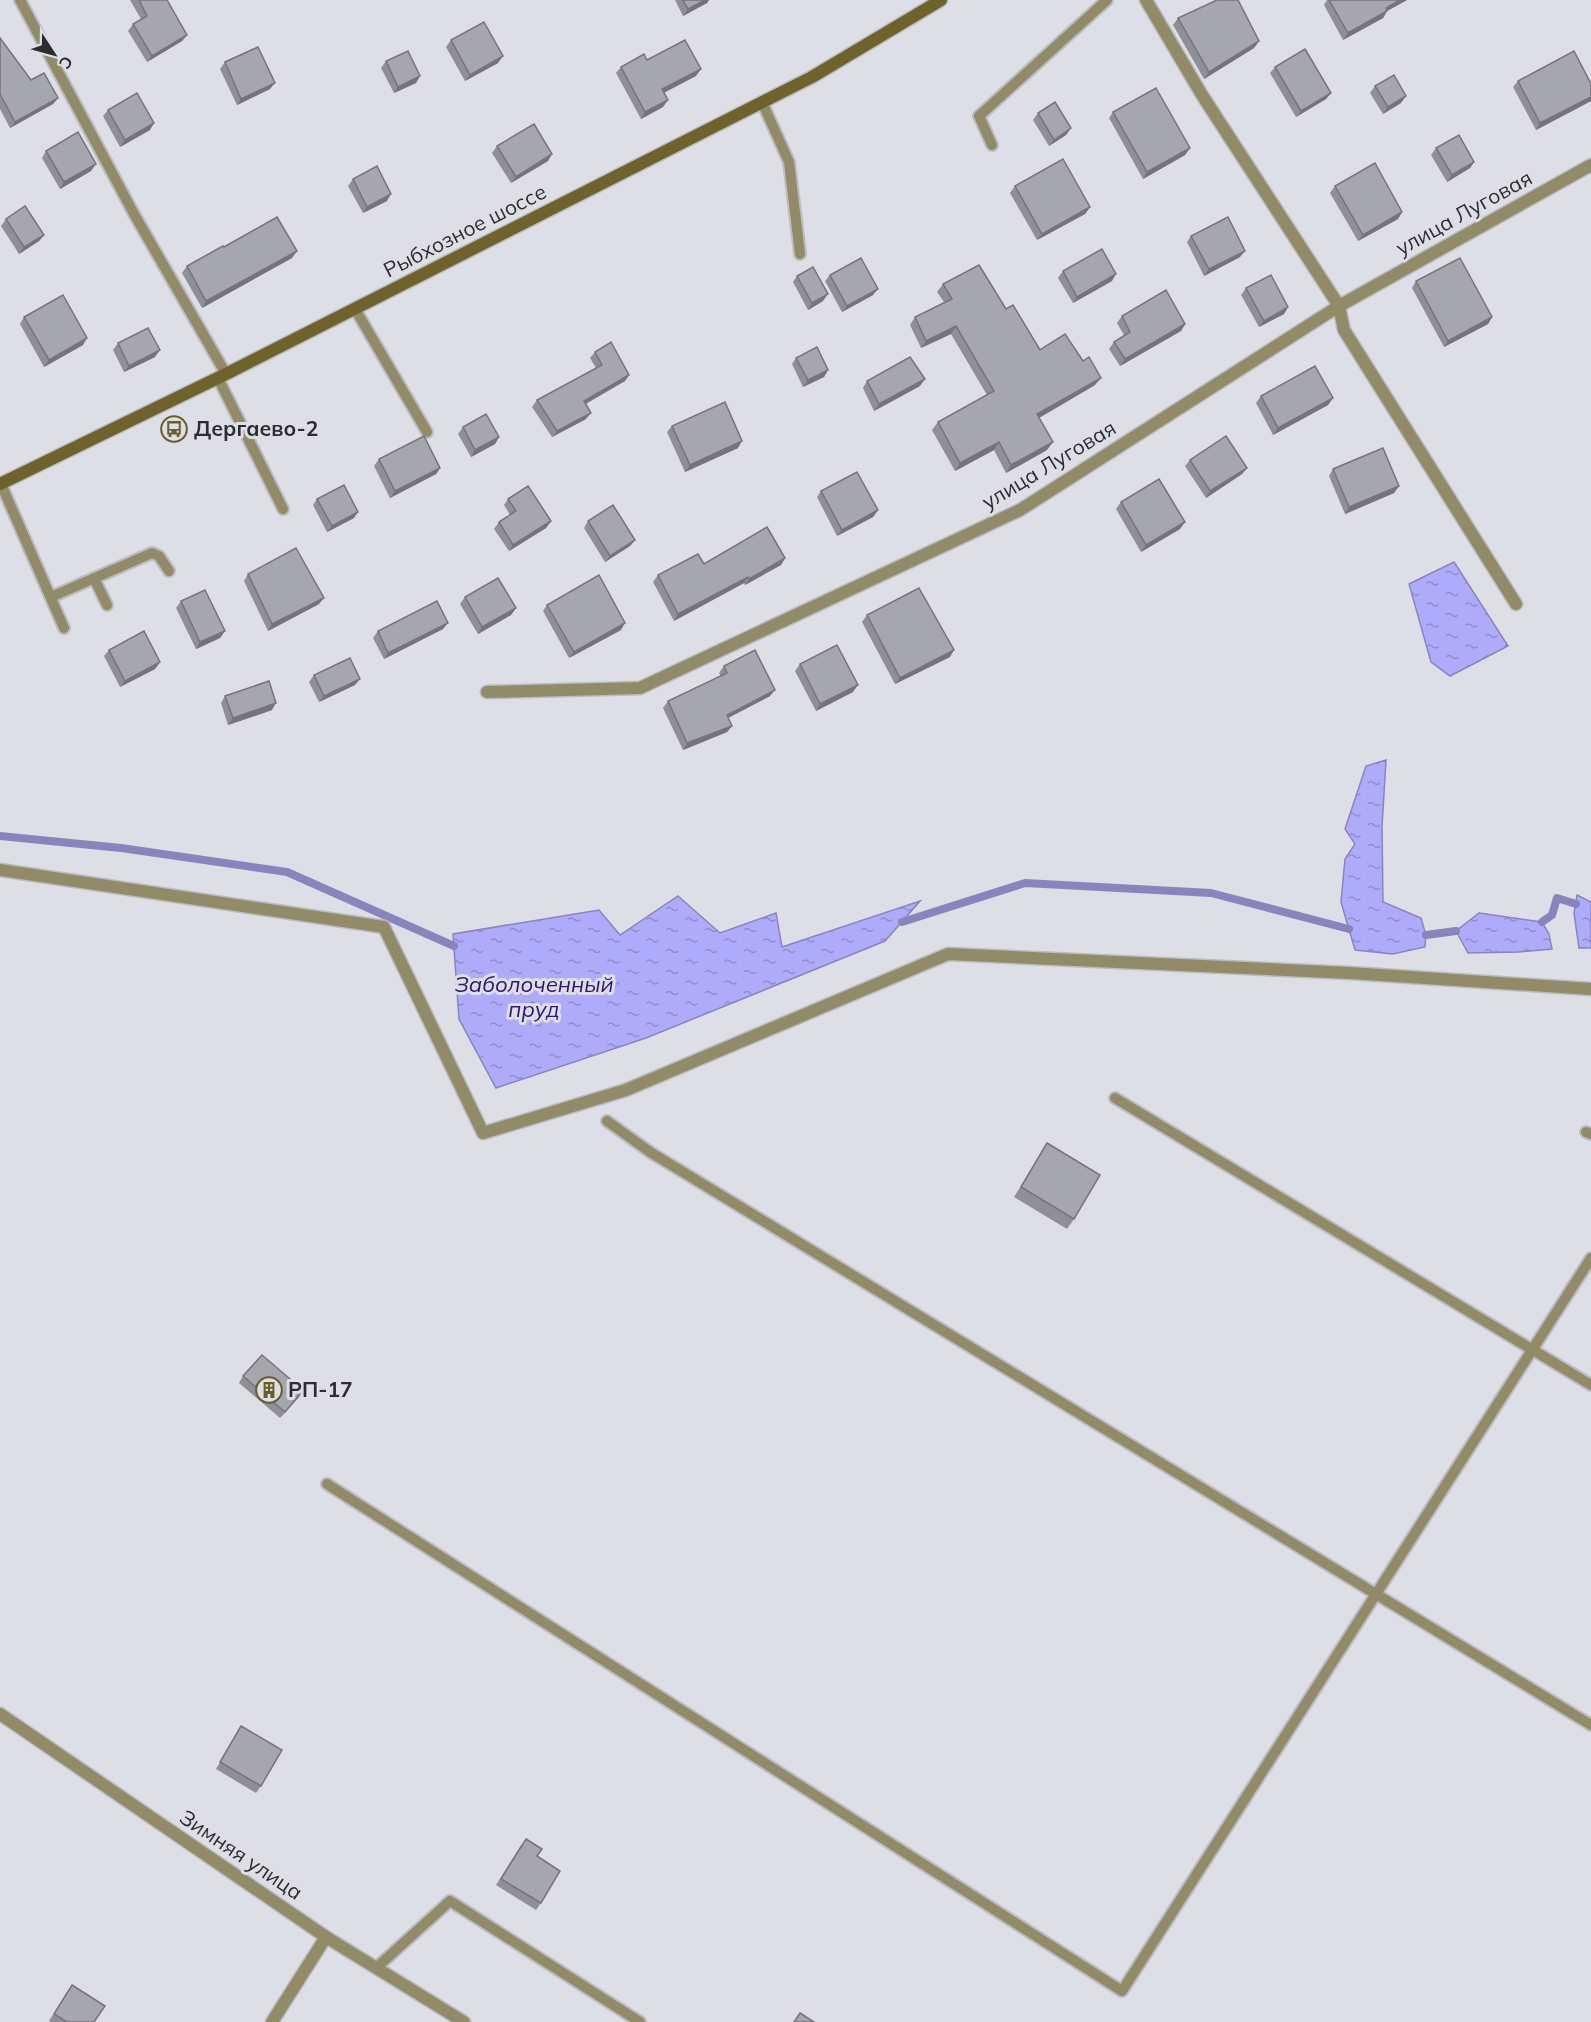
<svg xmlns="http://www.w3.org/2000/svg" width="1591" height="2022" font-family="Mulish,sans-serif">
  <defs>
    <pattern id="water-ripples" width="26" height="14" patternUnits="userSpaceOnUse" patternTransform="scale(1.5)"><rect width="26" height="14" fill="#afabfb"/><path d="M2 4q2-2 4 0t4 0M15 11q2-2 4 0t4 0" fill="none" stroke="#8f8ccc"/></pattern>
  </defs>
  <rect width="100%" height="100%" fill="#dedee7"/>
  <!-- water -->
  <g fill="url(#water-ripples)" stroke="#8885be" stroke-width="1.5">
    <path d="M1454 562 1508 646 1450 676 1431 662 1409 584Z"/>
    <path d="M1386 760 1382 827 1383 902 1421 918 1426 935 1425 947 1393 954 1355 950 1341 902 1345 859 1355 844 1345 829 1366 766Z"/>
    <path d="M1577 895 1591 902V948H1579L1574 913Z"/>
    <path d="M678 896 720 933 776 913 782 947 920 901 885 941 646 1038 496 1088 459 1019 453 934 599 910 620 935Z"/>
    <path d="M1479 913 1542 922 1549 934 1552 949 1518 952 1468 953 1456 931Z"/>
  </g>
  <g fill="none" stroke-linecap="round" stroke-linejoin="round">
    <!-- stream -->
    <g stroke="#8885be" stroke-width="8">
      <path d="M0 836 121 848 287 872 454 946"/>
      <path d="M902 922 1025 883 1211 893 1349 929"/>
      <path d="M1542 922 1552 915 1557 898 1576 904"/>
      <path d="M1426 935 1456 931"/>
    </g>
    <!-- service casing -->
    <g stroke="#bbbbc3" stroke-width="14">
      <g id="service">
        <path d="M20 0 134 214 226 374"/>
        <path d="M762 102 789 162 800 254"/>
        <path d="M992 145 979 116 1107 0"/>
        <path d="M358 314 427 432"/>
        <path d="M218 378 283 509"/>
        <path d="M1 484 64 628"/>
        <path d="M94 578 107 605"/>
        <path d="M51 597 152 553 159 556 169 571"/>
        <path d="M1115 1098 1591 1385"/>
        <path d="M607 1121 650 1152 1591 1725"/>
        <path d="M1586 1132 1591 1134"/>
        <path d="M327 1484 1122 1991 1591 1258"/>
        <path d="M376 1968 450 1901 640 2022"/>
      </g>
    </g>
    <!-- minor casing -->
    <g stroke="#bbbbc3" stroke-width="15">
      <g id="minor">
        <path d="M1146 0 1202 95 1339 306 1344 330 1516 604"/>
        <path d="M487 692 640 688 1020 510 1339 306 1591 165"/>
        <path d="M0 870 384 927 483 1133 626 1090 948 954 1350 973 1591 989"/>
        <path d="M0 1714 326 1937 464 2022"/>
        <path d="M272 2022 326 1937"/>
      </g>
    </g>
    <!-- secondary casing -->
    <g stroke="#bbbbc3" stroke-width="15">
      <path id="secondary" d="M0 484 226 374 812 77 941 0"/>
    </g>
    <!-- service -->
    <use href="#service" stroke="#928b68" stroke-width="10"/>
    <!-- minor -->
    <use href="#minor" stroke="#928b68" stroke-width="12"/>
    <!-- secondary -->
    <use href="#secondary" stroke="#6d632b" stroke-width="12"/>
  </g>
  <!-- wall -->
  <g fill="#8f8f96">
    <path d="M130 0H167L187 35 182 41 147 62 128 31 133 24 141 19Z"/>
    <path d="M675 0H709L707 3 683 16Z"/>
    <path d="M1327 0H1407L1387 11 1383 18 1343 40 1324 5Z"/>
    <path d="M1178 18 1259 41 1254 48 1204 79 1173 25Z"/>
    <path d="M0 38 31 80 58 98 53 104 10 128 0 109Z"/>
    <path d="M451 40 498 63 465 81 446 47Z"/>
    <path d="M647 60 696 76 664 92 663 107 641 119 616 73 621 67Z"/>
    <path d="M386 61 420 76 416 83 394 93 381 68Z"/>
    <path d="M225 62 270 89 237 105 220 69Z"/>
    <path d="M1275 67 1331 93 1326 99 1296 117 1270 73Z"/>
    <path d="M1518 81 1591 84V101L1536 130 1513 87Z"/>
    <path d="M1375 86 1401 103 1383 114 1370 93Z"/>
    <path d="M108 110 150 130 120 147 103 116Z"/>
    <path d="M1113 112 1190 148 1185 155 1143 179 1109 118Z"/>
    <path d="M1038 113 1071 128 1066 135 1049 146 1033 120Z"/>
    <path d="M497 146 548 161 511 183 492 153Z"/>
    <path d="M1436 148 1474 162 1470 168 1447 182 1431 155Z"/>
    <path d="M46 151 91 171 60 189 42 158Z"/>
    <path d="M353 179 387 201 363 213 348 186Z"/>
    <path d="M1015 186 1090 207 1085 214 1037 240 1010 193Z"/>
    <path d="M1335 186 1402 212 1398 219 1358 241 1330 193Z"/>
    <path d="M6 219 44 235 39 241 19 254 1 226Z"/>
    <path d="M1191 236 1240 257 1204 276 1187 242Z"/>
    <path d="M224 247 292 258 202 308 182 273 187 266Z"/>
    <path d="M1063 271 1112 281 1073 303 1058 278Z"/>
    <path d="M830 275 873 295 842 312 825 281Z"/>
    <path d="M797 276 823 301 808 310 793 282Z"/>
    <path d="M1416 281 1492 317 1488 324 1444 347 1412 288Z"/>
    <path d="M943 284 1006 309 1040 350 1095 385 1039 418 1047 450 1006 473 994 450 955 471 932 430 938 422 987 395 951 334 921 348 910 325 915 317 944 302 937 292Z"/>
    <path d="M1246 288 1288 307 1284 314 1259 327 1241 295Z"/>
    <path d="M1122 316 1185 324 1181 331 1120 366 1109 349 1114 342 1124 335 1117 323Z"/>
    <path d="M24 317 83 345 44 367 20 324Z"/>
    <path d="M118 343 155 357 124 372 113 350Z"/>
    <path d="M595 352 629 375 625 381 586 404V419L552 437 532 407 537 400 596 368 590 358Z"/>
    <path d="M796 358 828 370 824 377 803 387 792 364Z"/>
    <path d="M867 381 920 386 874 411 863 388Z"/>
    <path d="M1261 396 1333 398 1328 405 1273 435 1256 403Z"/>
    <path d="M672 426 738 448 685 472 667 432Z"/>
    <path d="M463 427 499 437 495 444 471 457 458 434Z"/>
    <path d="M379 459 440 468 436 474 390 498 374 466Z"/>
    <path d="M1190 460 1247 468 1242 474 1206 498 1185 466Z"/>
    <path d="M1333 469 1399 486 1394 493 1345 514 1329 476Z"/>
    <path d="M821 491 878 510 873 517 837 536 817 497Z"/>
    <path d="M317 499 354 518 327 532 313 505Z"/>
    <path d="M508 499 551 521 546 528 509 551 494 529 499 522 510 515 504 505Z"/>
    <path d="M1121 502 1180 529 1141 552 1116 509Z"/>
    <path d="M588 521 635 540 630 546 605 562 584 528Z"/>
    <path d="M785 558 781 565 745 585 744 583 674 621 653 582 658 575 704 564Z"/>
    <path d="M248 574 319 604 268 631 244 581Z"/>
    <path d="M465 597 516 608 511 615 478 634 460 604Z"/>
    <path d="M181 601 225 631 220 638 196 649 176 608Z"/>
    <path d="M547 605 621 630 569 658 543 611Z"/>
    <path d="M867 615 950 657 895 684 862 622Z"/>
    <path d="M443 629 384 659 373 638 378 631Z"/>
    <path d="M109 650 160 662 155 669 120 687 104 656Z"/>
    <path d="M800 664 853 692 816 711 795 671Z"/>
    <path d="M724 666 770 696 728 718 732 726 727 732 683 750 663 708 668 701 721 676 719 673Z"/>
    <path d="M314 675 355 685 319 702 309 682Z"/>
    <path d="M225 696 272 710 228 725 221 703Z"/>
    <path d="M1047 1143 1074 1219 1067 1229 1014 1197Z"/>
    <path d="M243 1376 299 1397 280 1418 239 1383Z"/>
    <path d="M241 1726 261 1786 256 1793 216 1769Z"/>
    <path d="M521 1845 537 1856 541 1903 536 1910 496 1885Z"/>
    <path d="M67 1992 94 2022H51L49 2021Z"/>
  </g>
  <!-- shaded-wall -->
  <g fill="#74747a">
    <path d="M705 0H709L707 3 683 16 688 9Z"/>
    <path d="M1400 0H1407L1387 11 1383 18 1343 40 1348 33 1386 8Z"/>
    <path d="M187 35 182 41 147 62 152 56Z"/>
    <path d="M1259 41 1254 48 1204 79 1209 72Z"/>
    <path d="M503 56 498 63 465 81 470 75Z"/>
    <path d="M701 69 696 76 658 96 662 89Z"/>
    <path d="M420 76 416 83 394 93 398 87Z"/>
    <path d="M275 83 270 89 237 105 241 99Z"/>
    <path d="M1331 93 1326 99 1296 117 1301 111Z"/>
    <path d="M1406 96 1401 103 1383 114 1388 107Z"/>
    <path d="M1591 97V101L1536 130 1540 123Z"/>
    <path d="M58 98 53 104 10 128 15 122Z"/>
    <path d="M668 100 663 107 641 119 645 112Z"/>
    <path d="M154 123 150 130 120 147 125 140Z"/>
    <path d="M1071 128 1066 135 1049 146 1054 140Z"/>
    <path d="M1190 148 1185 155 1143 179 1147 172Z"/>
    <path d="M552 154 548 161 511 183 516 177Z"/>
    <path d="M1474 162 1470 168 1447 182 1452 175Z"/>
    <path d="M96 164 91 171 60 189 64 182Z"/>
    <path d="M391 194 387 201 363 213 367 207Z"/>
    <path d="M1090 207 1085 214 1037 240 1042 234Z"/>
    <path d="M1402 212 1398 219 1358 241 1363 235Z"/>
    <path d="M44 235 39 241 19 254 24 247Z"/>
    <path d="M297 251 292 258 202 308 206 301Z"/>
    <path d="M1245 251 1240 257 1204 276 1209 269Z"/>
    <path d="M1116 274 1112 281 1073 303 1077 297Z"/>
    <path d="M878 289 873 295 842 312 847 306Z"/>
    <path d="M828 294 823 301 808 310 812 303Z"/>
    <path d="M1288 307 1284 314 1259 327 1264 321Z"/>
    <path d="M1492 317 1488 324 1444 347 1448 341Z"/>
    <path d="M1185 324 1181 331 1120 366 1125 359Z"/>
    <path d="M956 326 951 334 921 348 926 341Z"/>
    <path d="M87 338 83 345 44 367 49 360Z"/>
    <path d="M160 350 155 357 124 372 129 366Z"/>
    <path d="M828 370 824 377 803 387 808 380Z"/>
    <path d="M629 375 625 381 579 407 584 401Z"/>
    <path d="M1101 378 1095 385 1032 422 1037 414Z"/>
    <path d="M925 379 920 386 874 411 879 404Z"/>
    <path d="M1333 398 1328 405 1273 435 1278 428Z"/>
    <path d="M591 413 586 419 552 437 557 431Z"/>
    <path d="M499 437 495 444 471 457 475 450Z"/>
    <path d="M742 441 738 448 685 472 690 465Z"/>
    <path d="M999 442 994 450 955 471 960 463Z"/>
    <path d="M1053 442 1047 450 1006 473 1011 465Z"/>
    <path d="M440 468 436 474 390 498 395 491Z"/>
    <path d="M1247 468 1242 474 1206 498 1210 491Z"/>
    <path d="M1399 486 1394 493 1345 514 1349 507Z"/>
    <path d="M878 510 873 517 837 536 842 530Z"/>
    <path d="M358 512 354 518 327 532 332 526Z"/>
    <path d="M551 521 546 528 509 551 513 545Z"/>
    <path d="M1185 522 1180 529 1141 552 1146 545Z"/>
    <path d="M635 540 630 546 605 562 610 556Z"/>
    <path d="M785 558 781 565 745 585 749 579Z"/>
    <path d="M748 577 744 583 674 621 678 614Z"/>
    <path d="M324 598 319 604 268 631 272 624Z"/>
    <path d="M516 608 511 615 478 634 482 627Z"/>
    <path d="M448 623 443 629 384 659 388 653Z"/>
    <path d="M625 623 621 630 569 658 574 652Z"/>
    <path d="M225 631 220 638 196 649 200 642Z"/>
    <path d="M954 650 950 657 895 684 900 678Z"/>
    <path d="M160 662 155 669 120 687 125 681Z"/>
    <path d="M360 679 355 685 319 702 324 696Z"/>
    <path d="M858 685 853 692 816 711 820 704Z"/>
    <path d="M775 690 770 696 722 721 727 715Z"/>
    <path d="M276 703 272 710 228 725 233 718Z"/>
    <path d="M732 726 727 732 683 750 687 743Z"/>
    <path d="M303 1390 299 1397 280 1418 285 1412Z"/>
  </g>
  <!-- building -->
  <g fill="#a6a6af" stroke="#74747a" stroke-width="1.5">
    <path d="M139 0H167L187 35 152 56 133 24 147 16Z"/>
    <path d="M683 0H705L688 9Z"/>
    <path d="M1217 0H1238L1259 41 1209 72 1178 18Z"/>
    <path d="M1329 0H1400L1386 8 1387 11 1348 33Z"/>
    <path d="M484 22 503 56 470 75 451 40Z"/>
    <path d="M0 38 31 80 44 73 58 98 15 122 0 94Z"/>
    <path d="M685 40 701 69 662 89 668 100 645 112 621 67 644 54 647 60Z"/>
    <path d="M258 47 275 83 241 99 225 62Z"/>
    <path d="M1305 49 1331 93 1301 111 1275 67Z"/>
    <path d="M408 51 420 76 398 87 386 61Z"/>
    <path d="M1574 51 1591 84V97L1540 123 1518 81Z"/>
    <path d="M1394 75 1406 96 1388 107 1375 86Z"/>
    <path d="M1156 88 1190 148 1147 172 1113 112Z"/>
    <path d="M137 93 154 123 125 140 108 110Z"/>
    <path d="M1055 102 1071 128 1054 140 1038 113Z"/>
    <path d="M534 124 552 154 516 177 497 146Z"/>
    <path d="M78 132 96 164 64 182 46 151Z"/>
    <path d="M1459 135 1474 162 1452 175 1436 148Z"/>
    <path d="M1063 159 1090 207 1042 234 1015 186Z"/>
    <path d="M1375 163 1402 212 1363 235 1335 186Z"/>
    <path d="M377 166 391 194 367 207 353 179Z"/>
    <path d="M25 206 44 235 24 247 6 219Z"/>
    <path d="M277 217 297 251 206 301 187 266 223 246 224 247Z"/>
    <path d="M1228 217 1245 251 1209 269 1191 236Z"/>
    <path d="M1102 249 1116 274 1077 297 1063 271Z"/>
    <path d="M861 258 878 289 847 306 830 275Z"/>
    <path d="M1460 258 1492 317 1448 341 1416 281Z"/>
    <path d="M979 265 1006 309 1013 305 1040 350 1065 334 1083 361 1089 357 1101 378 1037 414 1053 442 1011 465 999 442 960 463 938 422 994 391 956 326 926 341 915 317 952 299 943 284Z"/>
    <path d="M813 267 828 294 812 303 797 276Z"/>
    <path d="M1271 275 1288 307 1264 321 1246 288Z"/>
    <path d="M1166 290 1185 324 1125 359 1114 342 1130 332 1122 316Z"/>
    <path d="M63 295 87 338 49 360 24 317Z"/>
    <path d="M148 328 160 350 129 366 118 343Z"/>
    <path d="M611 342 629 375 584 401 591 413 557 431 537 400 602 365 595 352Z"/>
    <path d="M817 347 828 370 808 380 796 358Z"/>
    <path d="M910 357 925 379 879 404 867 381Z"/>
    <path d="M1315 366 1333 398 1278 428 1261 396Z"/>
    <path d="M725 402 742 441 690 465 672 426Z"/>
    <path d="M486 414 499 437 475 450 463 427Z"/>
    <path d="M424 436 440 468 395 491 379 459Z"/>
    <path d="M1226 436 1247 468 1210 491 1190 460Z"/>
    <path d="M1383 448 1399 486 1349 507 1333 469Z"/>
    <path d="M857 472 878 510 842 530 821 491Z"/>
    <path d="M1159 479 1185 522 1146 545 1121 502Z"/>
    <path d="M344 485 358 512 332 526 317 499Z"/>
    <path d="M528 486 551 521 513 545 499 522 516 511 508 499Z"/>
    <path d="M613 505 635 540 610 556 588 521Z"/>
    <path d="M767 527 785 558 749 579 748 577 678 614 658 575 698 554 704 564Z"/>
    <path d="M296 548 324 598 272 624 248 574Z"/>
    <path d="M599 575 625 623 574 652 547 605Z"/>
    <path d="M498 578 516 608 482 627 465 597Z"/>
    <path d="M919 588 954 650 900 678 867 615Z"/>
    <path d="M205 590 225 631 200 642 181 601Z"/>
    <path d="M437 601 448 623 388 653 378 631Z"/>
    <path d="M144 631 160 662 125 681 109 650Z"/>
    <path d="M837 645 858 685 820 704 800 664Z"/>
    <path d="M755 650 775 690 727 715 732 726 687 743 668 701 727 673 724 666Z"/>
    <path d="M350 658 360 679 324 696 314 675Z"/>
    <path d="M269 681 276 703 233 718 225 696Z"/>
    <path d="M1047 1143 1100 1175 1074 1219 1021 1187Z"/>
    <path d="M262 1355 303 1390 285 1412 243 1376Z"/>
    <path d="M241 1726 282 1750 261 1786 220 1762Z"/>
    <path d="M526 1839 542 1849 537 1856 560 1871 541 1903 501 1879Z"/>
    <path d="M72 1985 105 2006 94 2022H67L54 2014Z"/>
    <path d="M800 2013 814 2022H794Z"/>
  </g>
  <!-- icons -->
  <defs>
    <g id="bus-ring" transform="scale(1.35)"><circle r="9.5" fill="#dedee7" stroke="#675e2a" stroke-width="1.5"/><path d="M-5-6H5V4H4V6H2V4H-2V6H-4V4H-5ZM-3.5-4V0h7V-4ZM-3.5 1.2v1.5H-2V1.2ZM2 1.2v1.5H3.5V1.2Z" fill="#675e2a"/></g>
    <g id="building-ring" transform="scale(1.35)"><circle r="9.5" fill="#dedee7" stroke="#675e2a" stroke-width="1.5"/><path d="M-4-6H4V6H1V3H-1V6H-4ZM-2.5-4.3h1.7v1.8h-1.7ZM.8-4.3h1.7v1.8H.8ZM-2.5-1h1.7V.8h-1.7ZM.8-1h1.7V.8H.8Z" fill="#675e2a"/></g>
  </defs>
  <g fill-rule="evenodd">
    <use href="#bus-ring" x="174" y="429"/>
    <use href="#building-ring" x="269" y="1390"/>
  </g>
  <g text-anchor="middle" stroke-width="6" stroke-linejoin="round" paint-order="stroke">
    <!-- street labels -->
    <g font-size="21" fill="#2d2d31" stroke="#dedee7">
      <text transform="translate(1464 213) rotate(-29)" y="7">улица Луговая</text>
      <text transform="translate(465 231) rotate(-27)" y="7">Рыбхозное шоссе</text>
      <text transform="translate(1049 465) rotate(-31)" y="7">улица Луговая</text>
      <text transform="translate(241 1855) rotate(34)" y="7">Зимняя улица</text>
    </g>
    <!-- poi labels -->
    <g font-size="21" font-weight="bold" fill="#2d2d31" stroke="#dedee7" text-anchor="start">
      <text x="194" y="436">Дергаево-2</text>
      <text x="288" y="1397">РП-17</text>
    </g>
    <!-- water labels -->
    <g font-size="22" font-style="italic" fill="#2e1873" stroke="#dedee7">
      <text x="534" y="992">Заболоченный<tspan x="534" dy="25">пруд</tspan></text>
    </g>
  </g>
  <!-- north arrow -->
  <g transform="translate(54 54) rotate(126)" stroke="#dedee7" stroke-width="4.5" paint-order="stroke">
  <path d="M0-4.5L10 22L0 15L-10 22Z" fill="#2d2d31"/>
  <text y="-9" font-size="16" font-weight="bold" text-anchor="middle" fill="#2d2d31">С</text>
  </g>
</svg>
